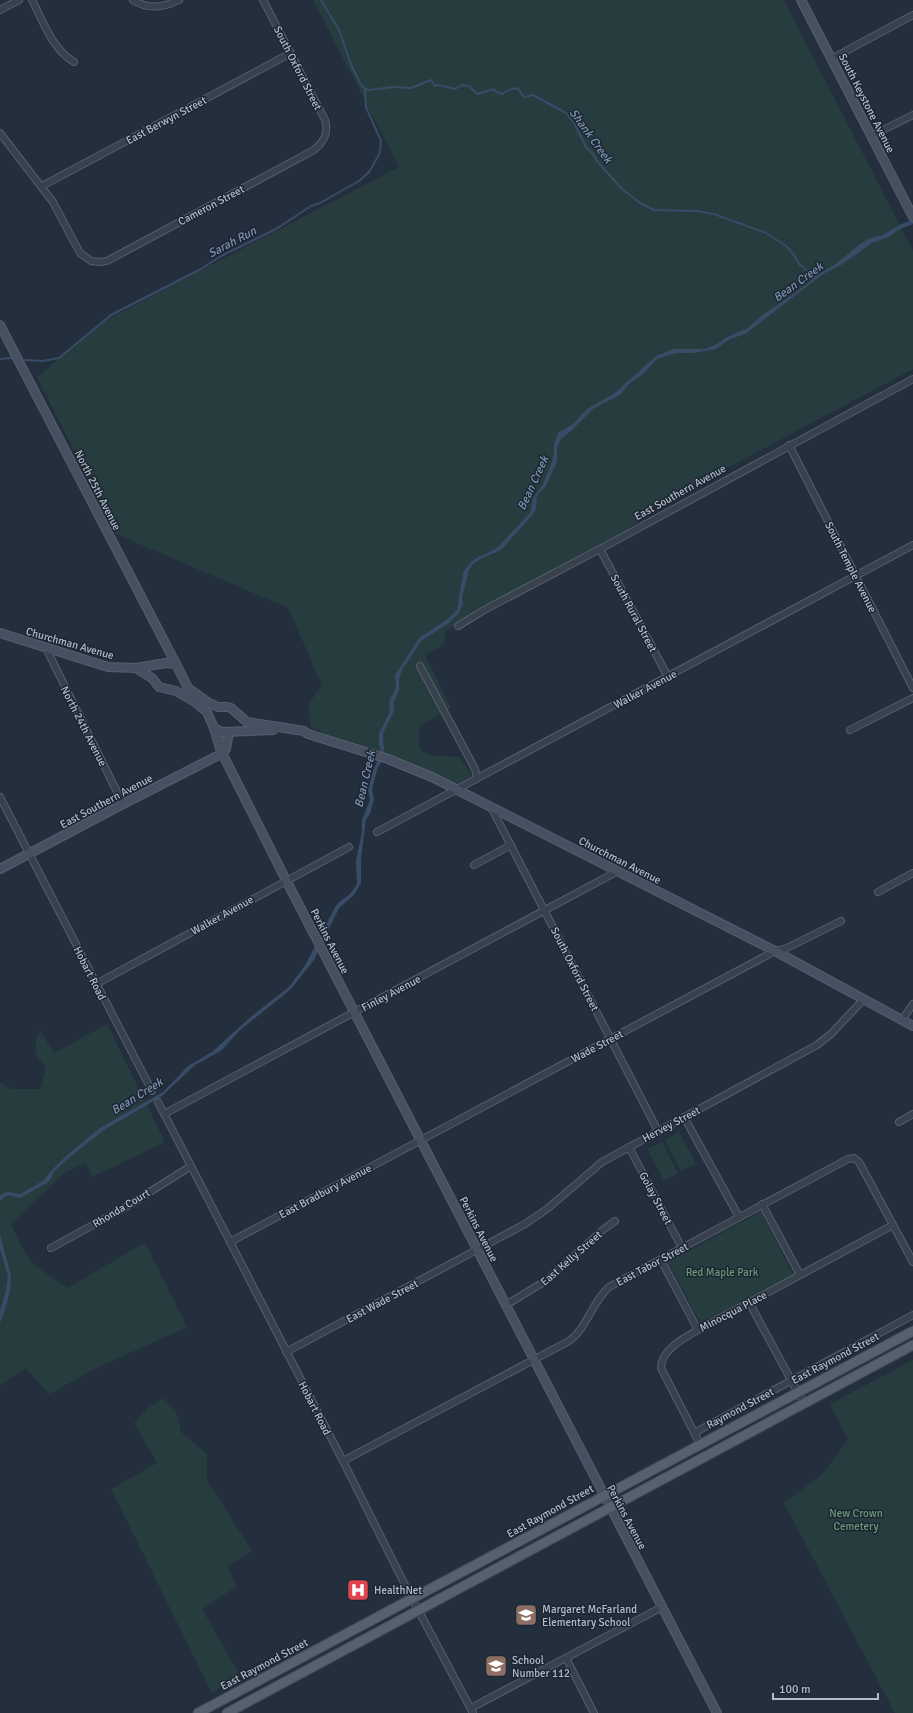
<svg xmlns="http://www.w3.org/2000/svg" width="913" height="1713" font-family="Signika,sans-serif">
  <rect width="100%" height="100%" fill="#242f3e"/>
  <!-- green -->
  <g fill="#263c3f">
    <path d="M313 0H784L913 251V369L639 515 637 523 593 549 484 606 483 604 445 632 444 644 425 655 451 708 419 727V749L428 755 459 757 472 776 457 784 311 728 308 705 322 685 288 608 116 534 37 377 106 320 399 167Z"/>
    <path d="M107 1024 165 1142 92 1177 86 1162 64 1173 11 1224 21 1246 32 1263 67 1288 145 1243 187 1327 101 1366 49 1394 26 1368 0 1386V1082L10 1089H40L46 1068 35 1053 36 1038 40 1031 54 1053Z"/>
    <path d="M679 1132 696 1164 681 1171 665 1140Z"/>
    <path d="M662 1142 678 1173 664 1181 647 1149Z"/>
    <path d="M761 1212 793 1274 701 1324 668 1262Z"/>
    <path d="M913 1360V1713H895L784 1503 822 1475 848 1439 830 1404Z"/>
    <path d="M163 1398 176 1411 181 1432 207 1454V1480L252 1551 227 1567 237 1586 202 1609 240 1675 212 1693 111 1489 157 1463 134 1423 148 1408Z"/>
  </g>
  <!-- water -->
  <g fill="#394c67">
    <path d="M913 220V224L898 230 889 237 872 243 841 265 823 274 745 334 730 339 716 349 693 353H676L657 359 642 375 630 383 620 395 594 408 572 430 561 439 557 448V461L546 486 537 495 536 508 534 513 501 550 480 559 472 565 468 572 466 583 462 597 463 604 459 613 449 623 421 641 402 670 399 680V691L393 703 394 711 383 733V740L385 754 377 770 372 789 374 799 370 814 366 819 361 859V883L354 895 339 908 314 960 291 989 239 1031 222 1050 195 1065 162 1096 104 1130 66 1160 53 1173 52 1177 48 1182 20 1198 7 1195 0 1201V1195L7 1192 21 1194 44 1180 52 1170 66 1156 100 1128 163 1092 188 1066 212 1052 253 1015 289 987 306 964 335 907 339 902 350 894 357 884 356 861 362 832V820L370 800 368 790 373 771 381 752 379 745V733L390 712 389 702 396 687 395 675 419 638 448 619 457 610 463 573C474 554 482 558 498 547L529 514 531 510 533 498 542 486 551 465 554 453V444L558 433 573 424 587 409 615 393 656 356 673 349H705L717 344 727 337 748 328 760 317 803 287 817 275 836 264 859 245 868 239 883 235 901 224Z"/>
    <path d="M0 1234 11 1276C11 1292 6 1309 0 1323V1311L6 1290 8 1276 0 1249Z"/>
  </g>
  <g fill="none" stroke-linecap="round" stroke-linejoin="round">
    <!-- stream -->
    <g stroke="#394c67" stroke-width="2">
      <path d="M321 0 339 30 352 67 360 83 365 89 369 90 394 87 411 88 431 80 435 86 439 85 455 89 462 85 469 86 477 94 494 89 496 92 502 94 508 90 518 88 522 95 525 97 533 95 566 113 574 123 586 147 593 154 597 161 622 189 640 203 654 210 697 211 714 214 766 233 786 246 794 255 799 264 816 278"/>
      <path d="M0 359 11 358"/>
      <path d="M25 360 43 361 59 358 111 315 201 269 221 256 276 229 311 206 320 203 359 181 369 172 376 160 380 152 381 141 366 107 365 90"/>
    </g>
    <!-- street casing -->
    <g stroke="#565f6c" stroke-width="8">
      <g id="street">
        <path d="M32 0C43 21 52 49 74 62"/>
        <path d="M133 0C148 10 163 8 179 0"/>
        <path d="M0 10 19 0"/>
        <path d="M831 59 913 15"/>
        <path d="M0 133 53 202 80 253 91 261 99 262 107 261 314 150C324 142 329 133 325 120L263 0"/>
        <path d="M871 136 913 115"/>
        <path d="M42 186 291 53"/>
        <path d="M789 445 913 688"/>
        <path d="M600 549 668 677"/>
        <path d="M458 626 484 610 600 549 913 379"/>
        <path d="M46 648 123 804"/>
        <path d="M420 666 475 769 477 778"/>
        <path d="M850 730 913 698"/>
        <path d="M0 797 152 1091"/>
        <path d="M491 807 658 1131"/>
        <path d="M377 832 913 545"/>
        <path d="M474 865 511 845"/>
        <path d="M878 892 913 873"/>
        <path d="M96 984 349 847"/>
        <path d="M902 1020 913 1004"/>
        <path d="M158 1102 343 1461 407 1589 473 1713"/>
        <path d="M164 1114 618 871"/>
        <path d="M684 1117 739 1217"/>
        <path d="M899 1122 913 1114"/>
        <path d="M629 1147 682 1248"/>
        <path d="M762 1204 800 1275"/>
        <path d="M230 1242 775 951 785 949 841 921"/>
        <path d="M51 1248 126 1207 191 1166"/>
        <path d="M661 1260 698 1330"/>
        <path d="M749 1302 804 1404"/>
        <path d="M506 1305 547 1280 604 1229 615 1221"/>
        <path d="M286 1352 525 1224 547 1209 602 1162 817 1045 831 1034 864 999"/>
        <path d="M694 1433 913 1315"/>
        <path d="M700 1444 661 1368C661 1350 684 1338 698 1330L893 1225"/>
        <path d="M343 1461 569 1341C587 1328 592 1302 609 1287L848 1159 854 1158 859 1162 913 1262"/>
        <path d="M566 1658 594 1713"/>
        <path d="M471 1708 662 1607"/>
      </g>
    </g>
    <!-- secondary casing -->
    <g stroke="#565f6c" stroke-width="10">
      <g id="secondary">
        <path d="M801 0 913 217"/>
        <path d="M0 325 176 664"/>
        <path d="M0 633 108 667 136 668 166 663 176 664 188 688 209 703 218 707H227L231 708 247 722 304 731 308 734 388 759 432 777 775 951 913 1026"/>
        <path d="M136 668 152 678 159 687 176 691 195 702 207 712 214 728 222 732 273 730"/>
        <path d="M214 728 221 751 286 880 717 1713"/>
        <path d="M223 753 226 749 229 732"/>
        <path d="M0 869 123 804 223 753"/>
      </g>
    </g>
    <!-- primary casing -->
    <g stroke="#414a57" stroke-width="11">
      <g id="primary">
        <path d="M198 1713 913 1331"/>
        <path d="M227 1713 913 1345"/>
      </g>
    </g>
    <!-- street -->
    <use href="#street" stroke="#38414e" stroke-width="6"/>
    <!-- secondary -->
    <use href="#secondary" stroke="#465061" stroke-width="8"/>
    <!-- primary -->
    <use href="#primary" stroke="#56606e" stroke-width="9"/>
  </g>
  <!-- icons -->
  <defs>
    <g id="hospital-square" transform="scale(1.15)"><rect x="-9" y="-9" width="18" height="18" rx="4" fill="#e0444e" stroke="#1d2633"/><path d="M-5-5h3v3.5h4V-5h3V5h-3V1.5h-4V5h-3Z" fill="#fff"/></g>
    <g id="school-square" transform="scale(1.15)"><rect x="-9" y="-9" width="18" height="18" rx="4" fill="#8d6e63" stroke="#1d2633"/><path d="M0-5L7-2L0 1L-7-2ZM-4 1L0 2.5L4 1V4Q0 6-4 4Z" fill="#fff"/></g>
  </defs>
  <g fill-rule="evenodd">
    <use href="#hospital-square" x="358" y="1590"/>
    <use href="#school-square" x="526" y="1615"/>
    <use href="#school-square" x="496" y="1666"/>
  </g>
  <g text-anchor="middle" stroke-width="3" stroke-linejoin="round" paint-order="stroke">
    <!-- street labels -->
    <g font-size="11" fill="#b4bcc9" stroke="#1d2633">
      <text transform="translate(298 68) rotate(63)" y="4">South Oxford Street</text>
      <text transform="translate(867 103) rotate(63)" y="4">South Keystone Avenue</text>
      <text transform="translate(166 120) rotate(-28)" y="4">East Berwyn Street</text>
      <text transform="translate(211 205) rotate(-28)" y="4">Cameron Street</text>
      <text transform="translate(98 490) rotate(63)" y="4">North 25th Avenue</text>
      <text transform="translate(680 492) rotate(-29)" y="4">East Southern Avenue</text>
      <text transform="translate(851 567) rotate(63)" y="4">South Temple Avenue</text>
      <text transform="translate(634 613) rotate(62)" y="4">South Rural Street</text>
      <text transform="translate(70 643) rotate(16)" y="4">Churchman Avenue</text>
      <text transform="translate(645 689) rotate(-28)" y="4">Walker Avenue</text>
      <text transform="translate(84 726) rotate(63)" y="4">North 24th Avenue</text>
      <text transform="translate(106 801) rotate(-28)" y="4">East Southern Avenue</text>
      <text transform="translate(620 860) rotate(27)" y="4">Churchman Avenue</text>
      <text transform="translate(222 915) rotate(-29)" y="4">Walker Avenue</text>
      <text transform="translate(330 941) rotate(63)" y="4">Perkins Avenue</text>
      <text transform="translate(575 969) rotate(63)" y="4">South Oxford Street</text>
      <text transform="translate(90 973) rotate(63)" y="4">Hobart Road</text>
      <text transform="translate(391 993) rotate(-28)" y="4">Finley Avenue</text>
      <text transform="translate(597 1046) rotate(-28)" y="4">Wade Street</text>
      <text transform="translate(671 1124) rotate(-28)" y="4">Hervey Street</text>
      <text transform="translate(325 1191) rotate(-28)" y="4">East Bradbury Avenue</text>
      <text transform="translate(656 1198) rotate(62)" y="4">Golay Street</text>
      <text transform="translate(121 1208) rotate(-31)" y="4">Rhonda Court</text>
      <text transform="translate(479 1229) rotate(63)" y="4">Perkins Avenue</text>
      <text transform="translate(571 1258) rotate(-41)" y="4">East Kelly Street</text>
      <text transform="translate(652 1264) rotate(-28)" y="4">East Tabor Street</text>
      <text transform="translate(382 1301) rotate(-28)" y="4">East Wade Street</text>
      <text transform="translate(733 1311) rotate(-28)" y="4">Minocqua Place</text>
      <text transform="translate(835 1358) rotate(-28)" y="4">East Raymond Street</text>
      <text transform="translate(315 1408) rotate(63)" y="4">Hobart Road</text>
      <text transform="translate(740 1408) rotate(-28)" y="4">Raymond Street</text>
      <text transform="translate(550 1511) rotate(-29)" y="4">East Raymond Street</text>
      <text transform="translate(627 1517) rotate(62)" y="4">Perkins Avenue</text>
      <text transform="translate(264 1664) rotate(-28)" y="4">East Raymond Street</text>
    </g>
    <!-- park labels -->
    <g font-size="11" fill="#6b9a76" stroke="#1d2633">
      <text x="722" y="1276">Red Maple Park</text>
      <text x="856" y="1517">New Crown<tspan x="856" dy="13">Cemetery</tspan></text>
    </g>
    <!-- poi labels -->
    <g font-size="11" fill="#b4bcc9" stroke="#1d2633" text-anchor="start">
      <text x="374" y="1594">HealthNet</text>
      <text x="542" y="1613">Margaret McFarland<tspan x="542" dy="13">Elementary School</tspan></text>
      <text x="512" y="1664">School<tspan x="512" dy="13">Number 112</tspan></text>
    </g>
    <!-- water labels -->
    <g font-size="12" font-style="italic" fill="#7c92b1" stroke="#1d2633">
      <text transform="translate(591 136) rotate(54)" y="4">Shank Creek</text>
      <text transform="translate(232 242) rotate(-28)" y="4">Sarah Run</text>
      <text transform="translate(798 282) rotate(-36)" y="4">Bean Creek</text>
      <text transform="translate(533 483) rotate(-65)" y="4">Bean Creek</text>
      <text transform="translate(365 779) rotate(-77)" y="4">Bean Creek</text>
      <text transform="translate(137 1096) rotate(-32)" y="4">Bean Creek</text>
    </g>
  </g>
  <!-- scale -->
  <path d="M773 1693v6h105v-6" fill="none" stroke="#b4bcc9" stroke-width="2"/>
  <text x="779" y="1693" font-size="12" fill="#b4bcc9" stroke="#1d2633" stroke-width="3" paint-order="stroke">100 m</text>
</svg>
